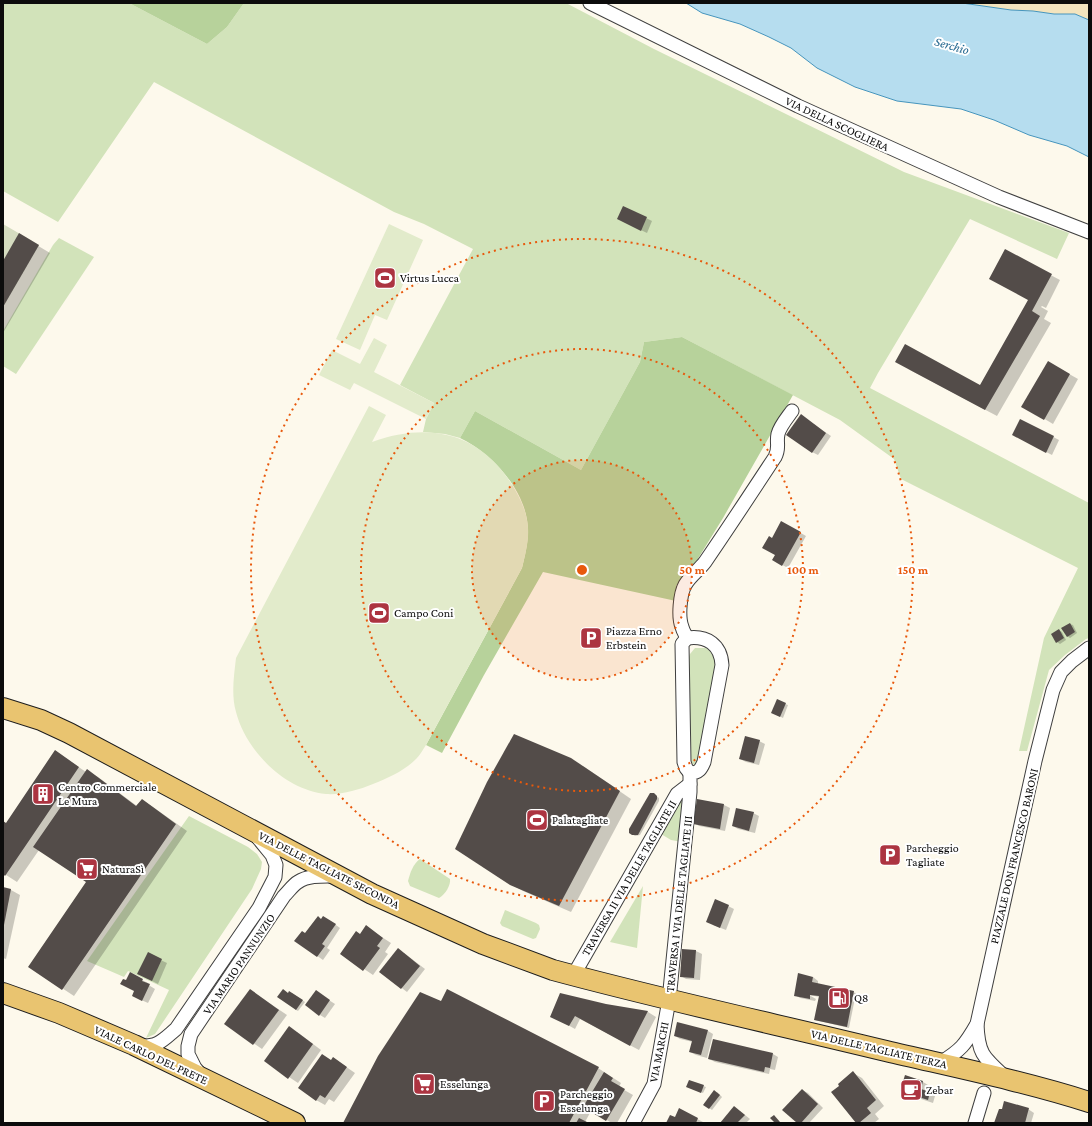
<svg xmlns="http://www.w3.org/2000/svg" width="1092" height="1126" font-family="'Crimson Pro',serif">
  <rect width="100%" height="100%" fill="#fdf9ec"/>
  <!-- green -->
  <g fill="#d2e3ba">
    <path d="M3 3H129L207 44 227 27 244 3H566L654 49 904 172 1069 233 1057 259 970 219 878 373 870 388 1089 503V638L1086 639 1065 655 1049 670 1027 751H1019L1044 638 1078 568 901 479 894 459 840 420 682 337 644 342 640 362 581 470 475 411 460 438 445 434 423 432 426 419 434 403 400 385 473 249 424 224 394 212 154 82 58 222 3 191Z"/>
    <path d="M59 238 94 257 16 374 3 366V331L53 245Z"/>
    <path d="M695 648H706L714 651 717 658 698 763 695 765 689 762 688 660 690 654Z"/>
    <path d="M686 797 682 842 671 840 661 834 682 799Z"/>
    <path d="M189 816 248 847 257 854 262 862 261 869 252 889 155 1034 146 1038 169 990 128 971 124 977 87 961Z"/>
    <path d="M420 859 450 879C451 885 445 895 439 898L410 886 408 881C410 873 413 864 420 859Z"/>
    <path d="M643 886 637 948 610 942Z"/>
    <path d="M505 910 536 923 539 925 540 929 536 938 533 939 502 926 500 923Z"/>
  </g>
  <!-- forest -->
  <g fill="#b7d29b">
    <path d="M129 3H244L227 27 207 44Z"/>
    <path d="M682 337 793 395 723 518 694 565 676 586V601L543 572 484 675 442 753 426 745 522 568C525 556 528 543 528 531 528 492 493 454 460 438L475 411 581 470 640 362 644 342Z"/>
  </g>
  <!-- sand -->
  <path fill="#f3e4be" d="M962 3H1089V20L1075 14H1054L1033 11 1011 10Z"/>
  <!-- cemetery -->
  <path fill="#d5dcc0" d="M3 224 39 245 3 307Z"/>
  <!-- pitch -->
  <g fill="#e2ebcb">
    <path d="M389 224 423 240 387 320 375 315 360 350 336 339Z"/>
    <path d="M374 338 387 345 374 372 434 403 426 419 354 383 350 390 319 375 332 350 360 364Z"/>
    <path d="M369 406 386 415 372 442C428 422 478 432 511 483 520 498 527 511 528 528 529 541 525 555 522 568L426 745C423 749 421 754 417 758 406 770 388 778 373 784 358 790 342 795 326 794 285 790 246 751 236 712 231 694 234 676 236 658Z"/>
  </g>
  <!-- water -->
  <path fill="#b6ddef" stroke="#4695bd" d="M686 3H962L1011 10 1033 11 1054 14H1075L1089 20V157L1067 146 1029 135 994 120 961 109 897 101 855 87 817 68 791 48 769 37 740 24 702 13Z"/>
  <!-- shadow -->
  <g fill="#0003">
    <path d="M624 207 652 221 647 233 618 219Z"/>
    <path d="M20 235 50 253 3 333V263Z"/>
    <path d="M1005 251 1060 280 1046 308 1042 306 1041 307 1048 311 1044 319 1051 323 997 416 908 369 980 386 1030 300Z"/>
    <path d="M1048 362 1078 379 1053 424 1023 406Z"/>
    <path d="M806 419 831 436 818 455 812 452Z"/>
    <path d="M1021 420 1059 440 1052 455 1019 438Z"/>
    <path d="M782 522 806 536 788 568 773 560 776 555 772 539Z"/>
    <path d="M1070 624 1073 625 1077 633 1070 638 1067 636Z"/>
    <path d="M1059 630 1062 632 1066 640 1060 644 1057 642Z"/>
    <path d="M785 704 788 705 783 718 775 714Z"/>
    <path d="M759 741 765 744 759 765 746 762 740 759Z"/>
    <path d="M55 751 86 772 87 771 98 777 137 806 142 800 153 807 187 831 74 996 30 967 87 882 39 850 17 882 3 873V822L7 824Z"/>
    <path d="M583 766 631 799 571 912 523 891 510 884Z"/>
    <path d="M650 794 656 796 659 798V801L640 835 635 836 632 834 630 829Z"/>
    <path d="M698 800 724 805 730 808 725 831 699 826 694 823Z"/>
    <path d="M753 813 759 816 755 833 738 829 733 826Z"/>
    <path d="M3 888 11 890 20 895 6 959 3 958Z"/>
    <path d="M728 906 734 909 726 930 713 925Z"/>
    <path d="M322 920H329L340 928 327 948 330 950 323 960 296 941 306 934Z"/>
    <path d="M374 932 391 943 385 952 388 954 373 975 342 954 360 935Z"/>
    <path d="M683 950 696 951 702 954 700 980 686 979 681 976Z"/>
    <path d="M404 953 425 969 407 992 381 972Z"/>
    <path d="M148 954 167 963 158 984 144 977Z"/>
    <path d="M813 977 818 981V984L856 993 849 1028 815 1020 820 997 809 995 816 999 815 1001 800 998 795 995Z"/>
    <path d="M142 980 148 983 147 984 155 989 148 1003 139 999 136 991 126 981Z"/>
    <path d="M250 990 287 1015 262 1049 225 1024Z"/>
    <path d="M292 993 305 1002 298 1011 296 1010 288 994Z"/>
    <path d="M321 995 335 1004 325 1018 320 1015Z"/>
    <path d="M606 1005 648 1012 656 1017 639 1050 580 1019 575 1029 557 1019Z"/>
    <path d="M708 1031 713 1034 707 1058 696 1055 690 1052 693 1042 680 1039 675 1036Z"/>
    <path d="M297 1032 321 1050 298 1083 265 1061Z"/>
    <path d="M773 1054 778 1057 775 1070 770 1069 769 1074 715 1062 709 1059Z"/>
    <path d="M332 1061 342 1064 355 1073 334 1102 329 1099 325 1105 316 1100Z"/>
    <path d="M598 1068 621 1083 619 1087 633 1095 617 1123H612L591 1111 585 1122 586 1123H344Z"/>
    <path d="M853 1073 862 1078 884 1106 875 1114 879 1119 874 1123H857Z"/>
    <path d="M923 1082 928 1085 926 1092 935 1096 933 1103 906 1094 901 1091Z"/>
    <path d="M703 1086 706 1087 703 1093 690 1088Z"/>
    <path d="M802 1090 808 1093 823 1108 809 1123H798Z"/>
    <path d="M717 1092 722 1097 712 1110 704 1104Z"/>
    <path d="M1028 1109 1034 1113 1031 1123H996Z"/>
    <path d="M680 1110 703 1122V1123H667L675 1119Z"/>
    <path d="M740 1111 750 1119 746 1123H721Z"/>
  </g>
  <!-- building -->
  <g fill="#534c49">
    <path d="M623 206 647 217 641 231 617 219Z"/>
    <path d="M19 233 39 245 3 307V261Z"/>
    <path d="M1005 249 1052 274 1032 311 1040 316 985 410 895 362 905 344 980 385 1028 300 989 279Z"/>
    <path d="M1048 361 1070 374 1044 420 1021 407Z"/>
    <path d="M801 414 826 433 812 453 786 435Z"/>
    <path d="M1020 419 1054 436 1046 453 1012 435Z"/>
    <path d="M781 521 801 532 782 566 772 560 775 555 762 548 769 536 772 538Z"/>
    <path d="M1070 623 1075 632 1067 637 1061 628Z"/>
    <path d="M1059 629 1064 638 1056 643 1051 634Z"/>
    <path d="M777 699 786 703 780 717 771 713Z"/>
    <path d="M514 734 571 758 620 791 559 906 510 885 455 849 487 782Z"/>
    <path d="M745 736 760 740 754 763 739 759Z"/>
    <path d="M55 750 79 767 5 876 3 874V821L6 823Z"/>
    <path d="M87 769 136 806 142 799 176 824 62 990 28 967 86 882 33 847Z"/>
    <path d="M650 793H654L657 796V799L638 835H632L629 833V829Z"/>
    <path d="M697 799 724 804 720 829 693 824Z"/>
    <path d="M736 808 754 812 749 831 732 826Z"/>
    <path d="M3 887 11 889 4 925H3Z"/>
    <path d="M715 899 729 905 720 928 706 922Z"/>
    <path d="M318 916 321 919 323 916 336 924 322 944 325 946 317 957 294 941 302 931 305 933Z"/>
    <path d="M366 925 383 938 377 946 380 948 363 971 340 954 356 931 360 934Z"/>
    <path d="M398 948 420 966 401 989 379 972Z"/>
    <path d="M682 949 696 950 694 978 680 977Z"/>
    <path d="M148 952 162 959 152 981 137 974Z"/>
    <path d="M130 972 143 979 142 981 150 984 142 1001 132 996 134 991 120 984 123 979 126 980Z"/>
    <path d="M798 973 813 977 812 982 854 991 847 1027 814 1020 819 996 810 995V999L794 996Z"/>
    <path d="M250 989 279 1010 253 1045 224 1024Z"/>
    <path d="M283 989 288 993 289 991 303 1000 296 1010 277 997Z"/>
    <path d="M447 989 599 1067 569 1123H343L378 1056 420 992 441 1001Z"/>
    <path d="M316 990 330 1000 319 1016 305 1005Z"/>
    <path d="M560 993 606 1004 648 1011 630 1046 575 1016 569 1026 550 1017Z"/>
    <path d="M677 1022 708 1030 701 1055 689 1052 692 1041 674 1036Z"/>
    <path d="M289 1026 313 1044 288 1079 264 1061Z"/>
    <path d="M713 1039 773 1053 770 1068 765 1067 764 1072 708 1059Z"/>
    <path d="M322 1054 331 1060 333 1057 347 1067 325 1098 320 1095 316 1101 298 1088Z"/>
    <path d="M853 1071 876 1100 867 1108 871 1113 859 1123H856L831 1092 839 1086 838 1084Z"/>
    <path d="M604 1072 613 1078 611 1081 625 1089 606 1121 583 1107Z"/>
    <path d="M905 1075 923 1081 921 1089 930 1092 928 1100 900 1091Z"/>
    <path d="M689 1080 704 1085 701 1093 686 1087Z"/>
    <path d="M802 1089 818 1104 801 1123H797L782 1110Z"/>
    <path d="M714 1090 720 1095 709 1109 703 1105Z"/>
    <path d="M1004 1101 1029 1108 1025 1123H994L999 1109H1002Z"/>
    <path d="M734 1106 745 1115 737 1123H720Z"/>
    <path d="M679 1108 698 1118 696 1123H666L670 1115 675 1117Z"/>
    <path d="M774 1115 780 1122 779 1123H775L770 1118Z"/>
    <path d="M579 1118 589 1123H576Z"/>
  </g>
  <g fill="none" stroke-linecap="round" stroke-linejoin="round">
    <!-- street casing -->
    <g stroke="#3f3f3f" stroke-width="15">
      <g id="street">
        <path d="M590 3 798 106 999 197 1089 232"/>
        <path d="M687 638C685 634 683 631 682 627 678 617 680 594 685 585 690 576 699 570 705 562 729 527 752 492 775 457 780 448 776 443 778 434 780 426 787 418 792 411"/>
        <path d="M687 638 682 644 684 762 686 768 690 773"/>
        <path d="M573 976 677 794 690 784"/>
        <path d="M977 1024C978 1053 983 1057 1004 1076"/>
        <path d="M139 1046C158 1047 162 1041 176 1029L259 908 275 877 276 865 272 855 258 838"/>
        <path d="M940 1063C961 1050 965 1045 977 1024L1035 761 1053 690 1061 672 1072 661 1089 648"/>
        <path d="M201 1075 195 1068 188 1054V1046L191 1034 284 896C289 891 293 885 298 882 308 875 323 876 335 876"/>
        <path d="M633 1123 654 1084 669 1000 690 792V773C699 773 701 769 704 762L722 665C721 645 707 635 687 638"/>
        <path d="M975 1123 984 1093"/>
      </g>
    </g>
    <!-- primary casing -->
    <g stroke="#1d1d1d" stroke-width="22">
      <g id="primary">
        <path d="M3 708 41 720 69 733 372 894 483 944 553 970C664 1000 775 1024 886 1051 954 1067 1023 1081 1089 1102"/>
        <path d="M3 993 59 1013 134 1045 295 1123"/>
      </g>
    </g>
    <!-- street -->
    <use href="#street" stroke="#fff" stroke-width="13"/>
    <!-- primary -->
    <use href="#primary" stroke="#e9c470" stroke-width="20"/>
  </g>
  <!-- distance rings -->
  <circle cx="582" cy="570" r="110" fill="#e8590c" fill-opacity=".12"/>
  <g fill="none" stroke="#e8590c" stroke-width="2" stroke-dasharray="2 4">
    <circle cx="582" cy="570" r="110"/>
    <circle cx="582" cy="570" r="221"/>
    <circle cx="582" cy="570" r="331"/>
  </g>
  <!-- icons -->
  <defs>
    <g id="stadium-square" transform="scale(1.15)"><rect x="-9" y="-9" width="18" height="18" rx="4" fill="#ac3441" stroke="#fff"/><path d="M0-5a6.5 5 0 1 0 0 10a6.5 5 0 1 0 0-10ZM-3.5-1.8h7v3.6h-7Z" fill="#fff"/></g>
    <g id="parking-square" transform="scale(1.15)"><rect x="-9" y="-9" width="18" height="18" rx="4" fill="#ac3441" stroke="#fff"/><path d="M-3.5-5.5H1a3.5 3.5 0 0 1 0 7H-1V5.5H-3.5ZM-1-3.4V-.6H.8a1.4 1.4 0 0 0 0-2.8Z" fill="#fff"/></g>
    <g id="building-square" transform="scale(1.15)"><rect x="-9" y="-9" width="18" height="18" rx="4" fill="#ac3441" stroke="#fff"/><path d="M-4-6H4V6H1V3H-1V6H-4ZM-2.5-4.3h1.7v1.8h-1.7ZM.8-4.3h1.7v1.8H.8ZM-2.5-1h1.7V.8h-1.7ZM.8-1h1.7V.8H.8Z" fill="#fff"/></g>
    <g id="supermarket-square" transform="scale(1.15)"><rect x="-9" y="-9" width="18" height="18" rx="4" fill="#ac3441" stroke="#fff"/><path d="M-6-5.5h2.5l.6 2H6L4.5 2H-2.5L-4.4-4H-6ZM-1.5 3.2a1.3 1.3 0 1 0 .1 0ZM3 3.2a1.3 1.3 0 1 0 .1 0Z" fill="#fff"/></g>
    <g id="fuel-square" transform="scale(1.15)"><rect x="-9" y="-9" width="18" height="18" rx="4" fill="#ac3441" stroke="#fff"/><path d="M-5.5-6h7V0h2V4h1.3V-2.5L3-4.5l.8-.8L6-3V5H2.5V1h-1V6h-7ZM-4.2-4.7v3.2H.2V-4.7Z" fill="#fff"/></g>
    <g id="cafe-square" transform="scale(1.15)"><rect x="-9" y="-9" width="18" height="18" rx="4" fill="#ac3441" stroke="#fff"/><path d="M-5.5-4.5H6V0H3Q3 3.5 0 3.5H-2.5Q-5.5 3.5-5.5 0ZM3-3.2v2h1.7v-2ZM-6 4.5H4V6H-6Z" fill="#fff"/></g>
  </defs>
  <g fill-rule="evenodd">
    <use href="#stadium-square" x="385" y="278"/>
    <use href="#stadium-square" x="379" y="613"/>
    <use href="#parking-square" x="591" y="638"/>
    <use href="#building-square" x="43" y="794"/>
    <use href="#stadium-square" x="537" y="820"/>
    <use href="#parking-square" x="890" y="855"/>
    <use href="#supermarket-square" x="87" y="869"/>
    <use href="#fuel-square" x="839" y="998"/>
    <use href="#supermarket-square" x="424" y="1084"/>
    <use href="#cafe-square" x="911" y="1090"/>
    <use href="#parking-square" x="544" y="1101"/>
  </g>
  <g text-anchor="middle" stroke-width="4" stroke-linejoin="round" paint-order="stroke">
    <!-- street labels -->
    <g font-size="12" fill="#0c0c0c" stroke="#fff">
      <text transform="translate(837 124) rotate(25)" y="4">VIA DELLA SCOGLIERA</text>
      <text transform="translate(1014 856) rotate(-77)" y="4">PIAZZALE DON FRANCESCO BARONI</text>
      <text transform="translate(329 870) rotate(27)" y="4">VIA DELLE TAGLIATE SECONDA</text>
      <text transform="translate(629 878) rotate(-60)" y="4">TRAVERSA II VIA DELLE TAGLIATE II</text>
      <text transform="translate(679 904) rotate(-84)" y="4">TRAVERSA I VIA DELLE TAGLIATE III</text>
      <text transform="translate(239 964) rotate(-56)" y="4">VIA MARIO PANNUNZIO</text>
      <text transform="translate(879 1049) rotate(13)" y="4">VIA DELLE TAGLIATE TERZA</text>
      <text transform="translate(659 1052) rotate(-79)" y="4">VIA MARCHI</text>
      <text transform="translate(151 1055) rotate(25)" y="4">VIALE CARLO DEL PRETE</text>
    </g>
    <!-- poi labels -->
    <g font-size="12" fill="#0c0c0c" stroke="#fff" text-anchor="start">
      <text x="400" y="282">Virtus Lucca</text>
      <text x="394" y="617">Campo Coni</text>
      <text x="606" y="635">Piazza Erno<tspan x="606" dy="14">Erbstein</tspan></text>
      <text x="58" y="791">Centro Commerciale<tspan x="58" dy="14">Le Mura</tspan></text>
      <text x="552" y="824">Palatagliate</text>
      <text x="906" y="852">Parcheggio<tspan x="906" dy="14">Tagliate</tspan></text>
      <text x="102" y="873">NaturaSì</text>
      <text x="854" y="1002">Q8</text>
      <text x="440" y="1088">Esselunga</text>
      <text x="926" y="1094">Zebar</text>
      <text x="560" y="1098">Parcheggio<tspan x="560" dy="14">Esselunga</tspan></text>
    </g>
    <!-- water labels -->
    <g font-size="13" font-style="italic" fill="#23678f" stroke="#fff">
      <text transform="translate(952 45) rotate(16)" y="5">Serchio</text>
    </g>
  </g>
  <circle cx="582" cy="570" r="6" fill="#e8590c" stroke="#fff" stroke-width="2"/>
  <g font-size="12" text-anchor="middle" font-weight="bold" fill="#e8590c" stroke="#fff" stroke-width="4" stroke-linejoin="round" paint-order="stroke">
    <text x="692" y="574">50 m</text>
    <text x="803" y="574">100 m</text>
    <text x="913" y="574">150 m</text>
  </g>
  <!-- border -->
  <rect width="1092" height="1126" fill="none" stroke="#0c0c0c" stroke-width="8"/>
</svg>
